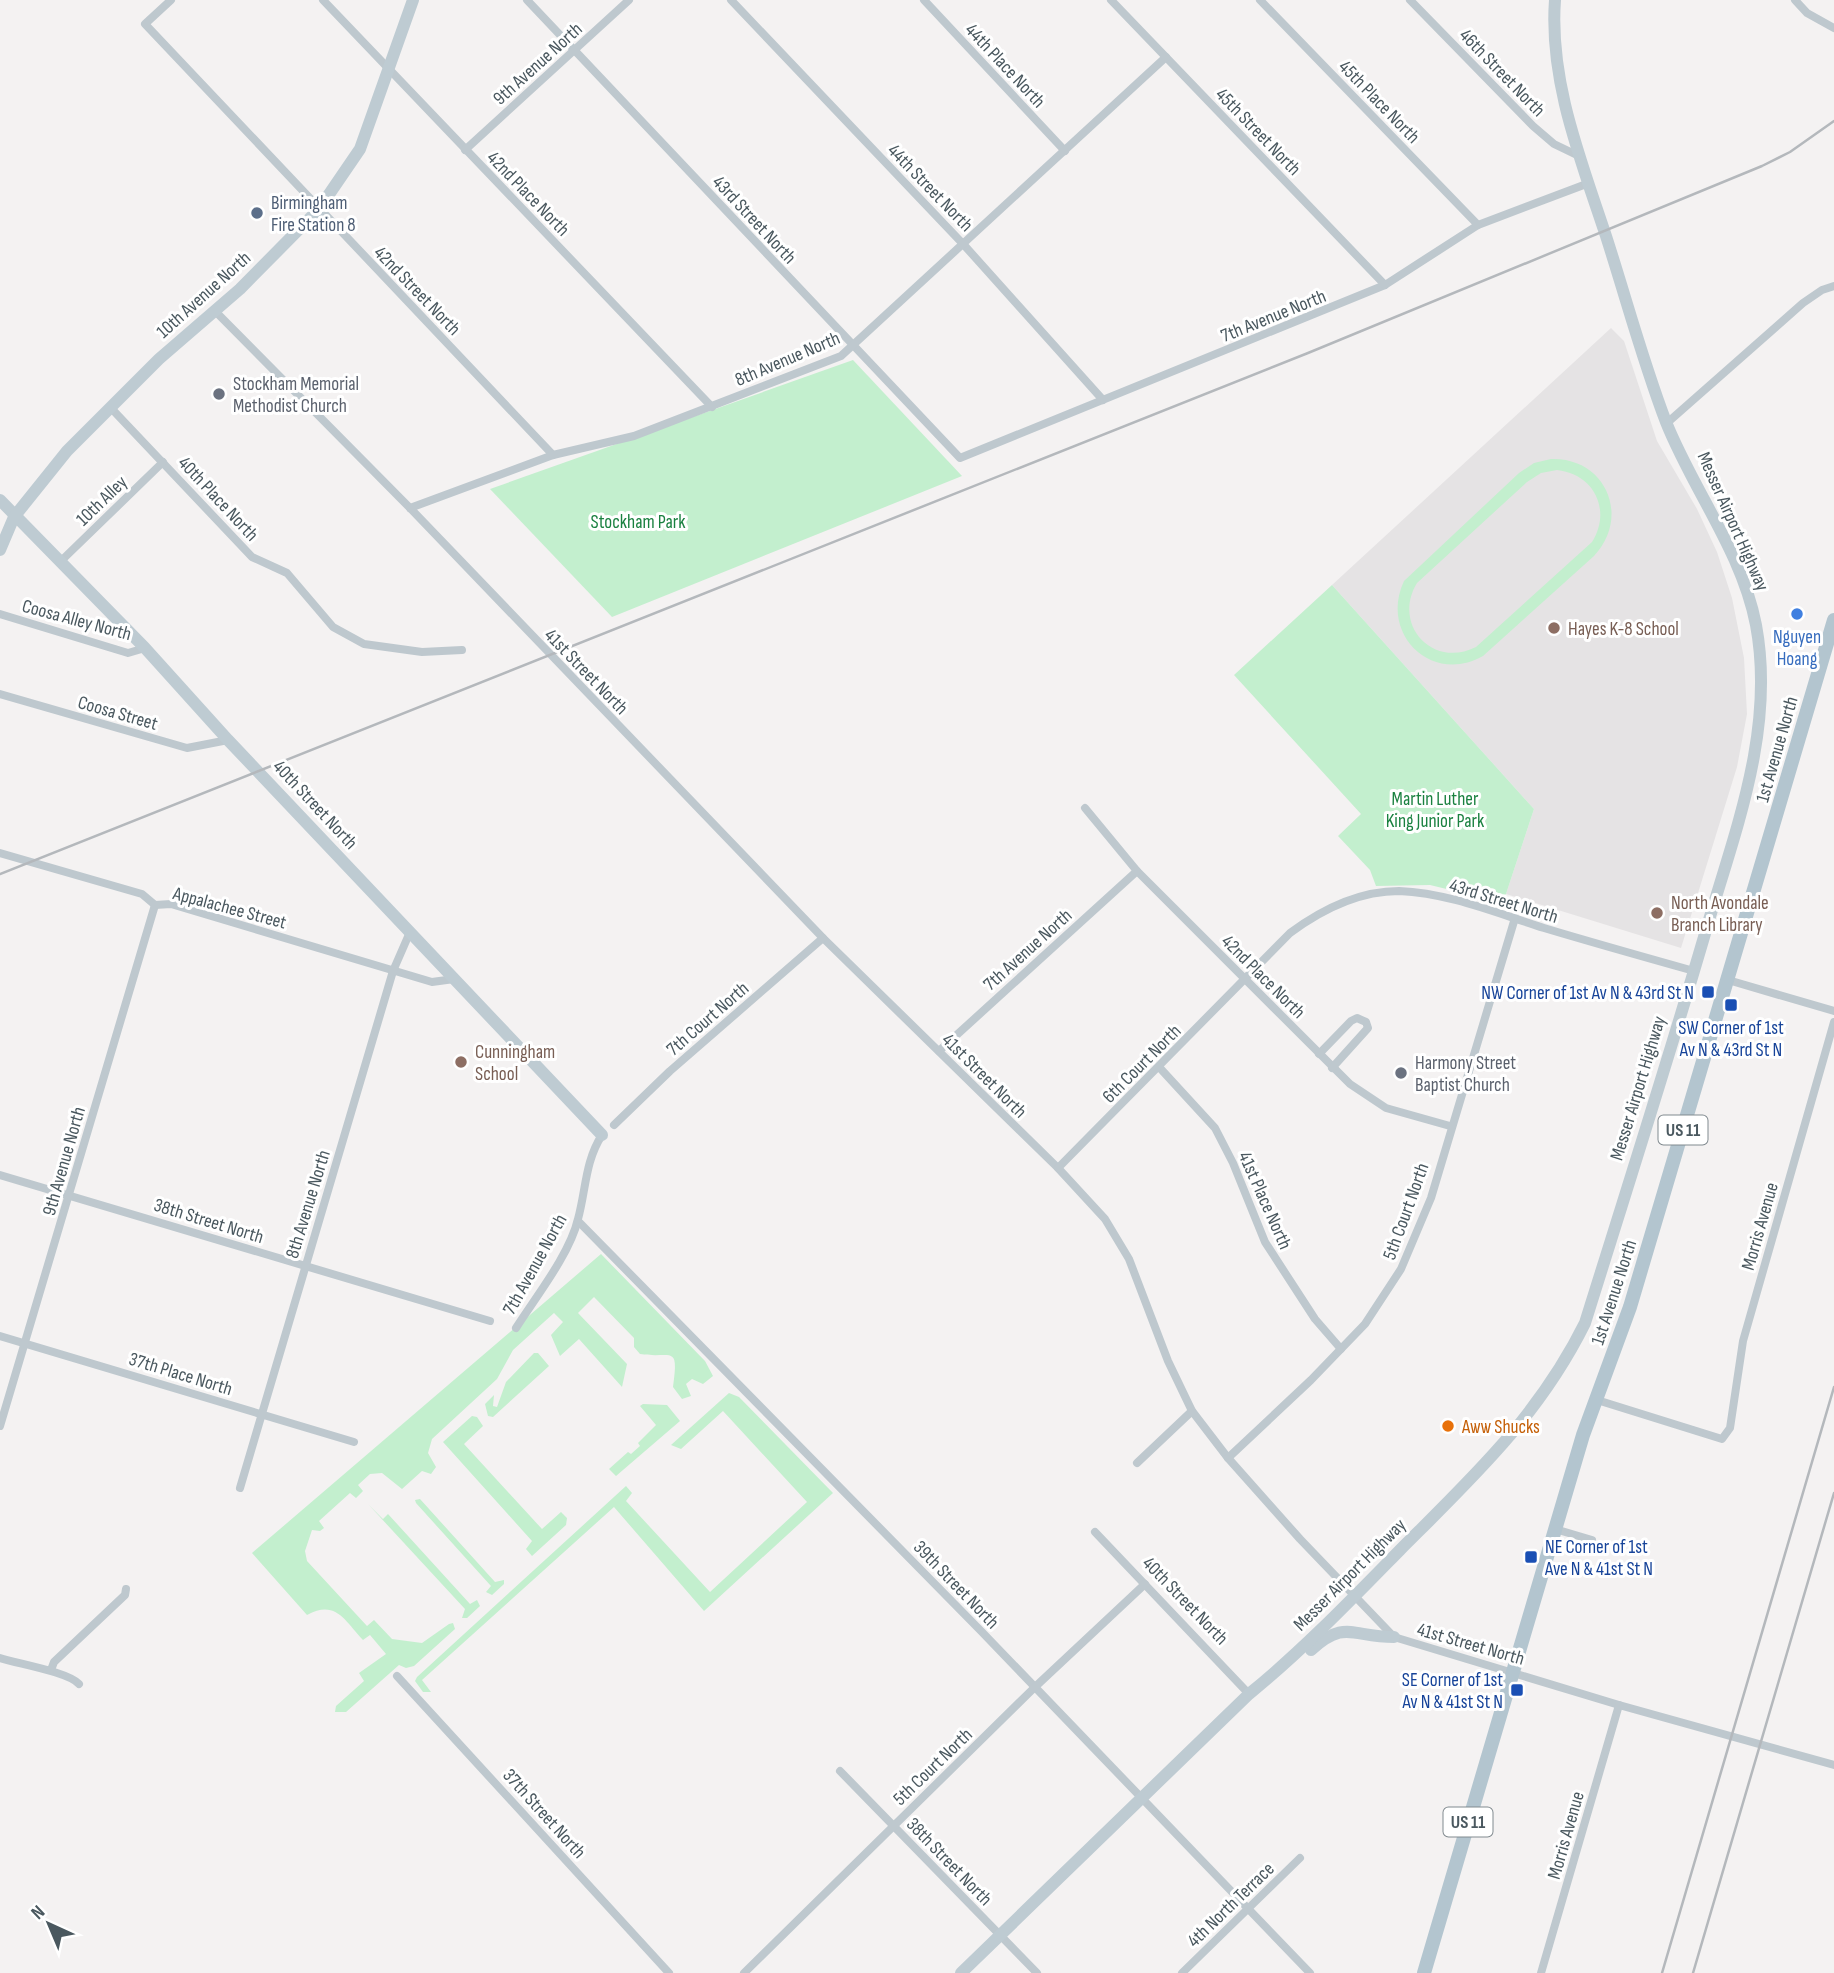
<svg xmlns="http://www.w3.org/2000/svg" width="1834" height="1973" font-family="'Sofia Sans Condensed',sans-serif">
  <rect width="100%" height="100%" fill="#f4f2f2"/>
  <!-- education -->
  <path fill="#e5e3e4" d="M1611 328 1624 341 1657 441 1697 509 1717 552 1732 598 1744 658 1747 714 1737 767 1681 948 1506 894 1534 809 1332 585Z"/>
  <!-- green -->
  <g fill="#c3efce" fill-rule="evenodd">
    <path d="M853 360 962 476 612 617 490 489Z"/>
    <path d="M1551 459C1606 457 1631 517 1594 556L1483 656C1432 685 1379 634 1404 581L1519 473 1534 463ZM1557 470C1594 474 1612 510 1592 542L1476 647C1432 669 1392 624 1417 583L1527 482 1541 473Z"/>
    <path d="M1332 585 1534 809 1506 894 1496 901 1430 885 1376 886 1370 870 1338 836 1361 814 1234 675Z"/>
    <path d="M601 1254 705 1361 713 1376 703 1384 692 1379 686 1384 691 1396 682 1399 673 1387C679 1343 672 1359 640 1354L634 1347V1338L594 1297 578 1313 627 1364 622 1387 579 1339 560 1356 551 1335 563 1322 554 1313 513 1350 497 1379 432 1439 428 1453 436 1467 431 1474 422 1471 402 1489 382 1473 370 1474 358 1485 363 1491 356 1498 350 1493 319 1521 324 1528 320 1531 312 1530 305 1551 307 1561 367 1626 374 1620 392 1639 422 1643 449 1624 453 1623 455 1629 414 1666 406 1668 399 1665 346 1712H335L336 1706 364 1681 359 1673 386 1654 370 1635 363 1640C345 1621 336 1599 307 1615L252 1553Z"/>
    <path d="M534 1353H538L549 1366 493 1417 488 1416 485 1404 494 1395 493 1406 497 1407 506 1382Z"/>
    <path d="M729 1393 739 1397 833 1493 704 1611 614 1507 422 1680 431 1692H423L415 1681 417 1677 626 1486 632 1493 626 1501 710 1592 807 1502 723 1411 681 1449 671 1445Z"/>
    <path d="M643 1404 667 1405 680 1421 616 1476 609 1469 628 1452 631 1454 640 1446 638 1443 656 1425 640 1406Z"/>
    <path d="M472 1416 477 1417 483 1426 464 1444 542 1529 561 1512 567 1518 566 1525 532 1556 526 1549 532 1541 443 1442Z"/>
    <path d="M420 1499 495 1582 504 1580V1584L492 1595 486 1592 491 1586 416 1503 415 1500Z"/>
    <path d="M368 1504 383 1519 388 1514 470 1604 477 1600 480 1606 467 1618H462L465 1609Z"/>
  </g>
  <g fill="none" stroke-linecap="round" stroke-linejoin="round">
    <!-- street -->
    <g stroke="#bec8ce" stroke-width="8">
      <path d="M171 0 145 24 553 455"/>
      <path d="M323 0 712 407"/>
      <path d="M527 0 960 458 1385 285 1478 225 1589 183"/>
      <path d="M731 0 964 245 1103 400"/>
      <path d="M924 0 1065 151"/>
      <path d="M1111 0 1385 285"/>
      <path d="M1260 0 1478 225"/>
      <path d="M1410 0 1533 126 1554 144 1581 157"/>
      <path d="M1795 0 1807 13 1834 28"/>
      <path d="M465 150 629 0"/>
      <path d="M216 312 410 508 823 938 1058 1168 1105 1219 1129 1259 1168 1361 1192 1411 1228 1458 1300 1539 1394 1637 1619 1705 1834 1765"/>
      <path d="M110 407 252 557 287 573 333 627 364 644 422 652 462 650"/>
      <path d="M1667 423 1803 303 1822 290 1834 286"/>
      <path d="M410 508 553 455 634 436 841 356 1166 57"/>
      <path d="M61 561 163 462"/>
      <path d="M0 614 128 653 145 648"/>
      <path d="M0 694 187 748 228 740"/>
      <path d="M1085 808 1137 871 1350 1084 1386 1108 1450 1126"/>
      <path d="M0 853 142 894 155 905 171 904 432 982 454 979"/>
      <path d="M1728 980 1834 1011"/>
      <path d="M939 1051 1137 871"/>
      <path d="M1319 1054 1351 1021 1357 1018 1366 1022 1368 1028 1332 1068"/>
      <path d="M1159 1067 1215 1128 1233 1163 1265 1242 1315 1319 1341 1349"/>
      <path d="M614 1125 670 1071 823 938"/>
      <path d="M1058 1168 1290 933C1321 910 1359 891 1399 891 1449 893 1496 913 1544 928 1594 943 1644 957 1694 971"/>
      <path d="M0 1175 490 1321"/>
      <path d="M578 1221 981 1631 1310 1973"/>
      <path d="M516 1328C535 1298 570 1254 578 1219 586 1190 585 1161 602 1135"/>
      <path d="M0 1336 354 1442"/>
      <path d="M1597 1400 1722 1439 1730 1428 1743 1341 1834 1022"/>
      <path d="M0 1426 155 905"/>
      <path d="M1228 1458 1311 1380 1365 1324 1401 1269 1431 1198 1515 918"/>
      <path d="M1137 1463 1192 1411"/>
      <path d="M240 1488 393 971 410 932"/>
      <path d="M1555 1529 1592 1540"/>
      <path d="M1095 1532 1249 1694"/>
      <path d="M0 1658C19 1664 68 1672 79 1684"/>
      <path d="M51 1670 54 1662 125 1595 126 1589"/>
      <path d="M397 1676 669 1973"/>
      <path d="M840 1771 1037 1973"/>
      <path d="M744 1973 1035 1687 1145 1584"/>
      <path d="M1182 1973 1300 1858"/>
      <path d="M1541 1973 1619 1705"/>
    </g>
    <!-- secondary -->
    <g stroke="#becbd2" stroke-width="12">
      <path d="M0 500 145 648 228 740 602 1135"/>
      <path d="M0 550 14 517 67 451 159 359 240 289 319 209 360 149 413 0"/>
      <path d="M1311 1650C1345 1619 1352 1637 1394 1637"/>
      <path d="M961 1973 1249 1694C1303 1650 1351 1600 1400 1550 1472 1478 1539 1416 1585 1323 1625 1195 1666 1067 1704 937 1733 836 1776 732 1756 625 1742 552 1693 490 1666 422 1643 362 1626 298 1606 236 1581 160 1549 81 1555 0"/>
    </g>
    <!-- primary -->
    <path stroke="#b3c5cf" stroke-width="14" d="M1424 1973 1583 1435 1630 1307 1834 620"/>
    <!-- rail -->
    <g stroke="#b4b8bc" stroke-width="2.5">
      <path d="M0 874 1308 353 1762 166 1790 152 1834 121"/>
      <path d="M1662 1973 1834 1387"/>
      <path d="M1693 1973 1834 1493"/>
    </g>
  </g>
  <!-- markers -->
  <circle fill="#5c6f8a" stroke="#fff" stroke-width="2.5" cx="257" cy="213" r="7"/>
  <g fill="#6b7280" stroke="#fff" stroke-width="2.5">
    <circle cx="219" cy="394" r="7"/>
    <circle cx="1401" cy="1073" r="7"/>
  </g>
  <circle fill="#3f7fe0" stroke="#fff" stroke-width="2.5" cx="1797" cy="614" r="7"/>
  <g fill="#8d6e63" stroke="#fff" stroke-width="2.5">
    <circle cx="1554" cy="628" r="7"/>
    <circle cx="1657" cy="913" r="7"/>
    <circle cx="461" cy="1062" r="7"/>
  </g>
  <g fill="#1a4fb4" stroke="#fff" stroke-width="2.5">
    <rect x="1701" y="985" width="14" height="14" rx="3.5"/>
    <rect x="1724" y="998" width="14" height="14" rx="3.5"/>
    <rect x="1524" y="1550" width="14" height="14" rx="3.5"/>
    <rect x="1510" y="1683" width="14" height="14" rx="3.5"/>
  </g>
  <circle fill="#e8710a" stroke="#fff" stroke-width="2.5" cx="1448" cy="1426" r="7"/>
  <g text-anchor="middle" stroke-width="6" stroke-linejoin="round" paint-order="stroke">
    <!-- shield labels -->
    <g fill="#fff" stroke="#808a8f" stroke-width="2">
      <rect x="1658.5" y="1115.5" width="49" height="29" rx="5"/>
      <rect x="1443.5" y="1807.5" width="49" height="29" rx="5"/>
    </g>
    <g font-size="18" font-weight="bold" fill="#4a585f">
      <text x="1683" y="1136">US 11</text>
      <text x="1468" y="1828">US 11</text>
    </g>
    <!-- street labels -->
    <g font-size="19" fill="#4a585f" stroke="#fff">
      <text transform="translate(537 63) rotate(-42)" y="7">9th Avenue North</text>
      <text transform="translate(1006 65) rotate(47)" y="7">44th Place North</text>
      <text transform="translate(1503 72) rotate(46)" y="7">46th Street North</text>
      <text transform="translate(1380 101) rotate(46)" y="7">45th Place North</text>
      <text transform="translate(1259 131) rotate(46)" y="7">45th Street North</text>
      <text transform="translate(931 187) rotate(46)" y="7">44th Street North</text>
      <text transform="translate(529 193) rotate(46)" y="7">42nd Place North</text>
      <text transform="translate(755 219) rotate(47)" y="7">43rd Street North</text>
      <text transform="translate(418 290) rotate(46)" y="7">42nd Street North</text>
      <text transform="translate(203 294) rotate(-42)" y="7">10th Avenue North</text>
      <text transform="translate(1273 315) rotate(-22)" y="7">7th Avenue North</text>
      <text transform="translate(787 358) rotate(-23)" y="7">8th Avenue North</text>
      <text transform="translate(219 498) rotate(47)" y="7">40th Place North</text>
      <text transform="translate(101 500) rotate(-44)" y="7">10th Alley</text>
      <text transform="translate(1734 521) rotate(66)" y="7">Messer Airport Highway</text>
      <text transform="translate(77 619) rotate(15)" y="7">Coosa Alley North</text>
      <text transform="translate(587 671) rotate(46)" y="7">41st Street North</text>
      <text transform="translate(118 712) rotate(16)" y="7">Coosa Street</text>
      <text transform="translate(1776 749) rotate(-74)" y="7">1st Avenue North</text>
      <text transform="translate(316 804) rotate(47)" y="7">40th Street North</text>
      <text transform="translate(1504 900) rotate(17)" y="7">43rd Street North</text>
      <text transform="translate(230 907) rotate(15)" y="7">Appalachee Street</text>
      <text transform="translate(1027 949) rotate(-42)" y="7">7th Avenue North</text>
      <text transform="translate(1264 976) rotate(45)" y="7">42nd Place North</text>
      <text transform="translate(707 1018) rotate(-41)" y="7">7th Court North</text>
      <text transform="translate(1141 1063) rotate(-45)" y="7">6th Court North</text>
      <text transform="translate(985 1075) rotate(45)" y="7">41st Street North</text>
      <text transform="translate(1637 1088) rotate(-73)" y="7">Messer Airport Highway</text>
      <text transform="translate(63 1161) rotate(-74)" y="7">9th Avenue North</text>
      <text transform="translate(1266 1200) rotate(66)" y="7">41st Place North</text>
      <text transform="translate(307 1204) rotate(-73)" y="7">8th Avenue North</text>
      <text transform="translate(1405 1211) rotate(-70)" y="7">5th Court North</text>
      <text transform="translate(209 1220) rotate(17)" y="7">38th Street North</text>
      <text transform="translate(1759 1226) rotate(-74)" y="7">Morris Avenue</text>
      <text transform="translate(534 1264) rotate(-61)" y="7">7th Avenue North</text>
      <text transform="translate(1613 1292) rotate(-72)" y="7">1st Avenue North</text>
      <text transform="translate(181 1373) rotate(17)" y="7">37th Place North</text>
      <text transform="translate(1349 1574) rotate(-45)" y="7">Messer Airport Highway</text>
      <text transform="translate(957 1584) rotate(46)" y="7">39th Street North</text>
      <text transform="translate(1186 1600) rotate(46)" y="7">40th Street North</text>
      <text transform="translate(1471 1643) rotate(16)" y="7">41st Street North</text>
      <text transform="translate(932 1766) rotate(-44)" y="7">5th Court North</text>
      <text transform="translate(545 1813) rotate(48)" y="7">37th Street North</text>
      <text transform="translate(1565 1835) rotate(-74)" y="7">Morris Avenue</text>
      <text transform="translate(950 1861) rotate(46)" y="7">38th Street North</text>
      <text transform="translate(1230 1904) rotate(-44)" y="7">4th North Terrace</text>
    </g>
    <!-- service labels -->
    <g font-size="19" fill="#4e5e75" stroke="#fff" text-anchor="start">
      <text x="271" y="209">Birmingham<tspan x="271" dy="22">Fire Station 8</tspan></text>
    </g>
    <!-- worship labels -->
    <g font-size="19" fill="#5b616d" stroke="#fff" text-anchor="start">
      <text x="233" y="390">Stockham Memorial<tspan x="233" dy="22">Methodist Church</tspan></text>
      <text x="1415" y="1069">Harmony Street<tspan x="1415" dy="22">Baptist Church</tspan></text>
    </g>
    <!-- park labels -->
    <g font-size="19" fill="#1a8140" stroke="#fff">
      <text x="638" y="528">Stockham Park</text>
      <text x="1435" y="805">Martin Luther<tspan x="1435" dy="22">King Junior Park</tspan></text>
    </g>
    <!-- education labels -->
    <g font-size="19" fill="#785e54" stroke="#fff" text-anchor="start">
      <text x="1568" y="635">Hayes K-8 School</text>
      <text x="1671" y="909">North Avondale<tspan x="1671" dy="22">Branch Library</tspan></text>
      <text x="475" y="1058">Cunningham<tspan x="475" dy="22">School</tspan></text>
    </g>
    <!-- shop labels -->
    <g font-size="19" fill="#366cbe" stroke="#fff">
      <text x="1797" y="643">Nguyen<tspan x="1797" dy="22">Hoang</tspan></text>
    </g>
    <!-- transit labels -->
    <g font-size="19" fill="#164399" stroke="#fff" text-anchor="end">
      <text x="1694" y="999">NW Corner of 1st Av N &amp; 43rd St N</text>
      <text x="1731" y="1034" text-anchor="middle">SW Corner of 1st<tspan x="1731" dy="22">Av N &amp; 43rd St N</tspan></text>
      <text x="1545" y="1553" text-anchor="start">NE Corner of 1st<tspan x="1545" dy="22">Ave N &amp; 41st St N</tspan></text>
      <text x="1503" y="1686">SE Corner of 1st<tspan x="1503" dy="22">Av N &amp; 41st St N</tspan></text>
    </g>
    <!-- food labels -->
    <g font-size="19" fill="#c56008" stroke="#fff" text-anchor="start">
      <text x="1462" y="1433">Aww Shucks</text>
    </g>
  </g>
  <!-- north arrow -->
  <g transform="translate(49 1924) rotate(316)" stroke="#ffffff" stroke-width="5" paint-order="stroke">
  <path d="M0-5L12 26L0 18L-12 26Z" fill="#4a585f"/>
  <text y="-10" font-size="19" font-weight="bold" text-anchor="middle" fill="#4a585f">N</text>
  </g>
</svg>
